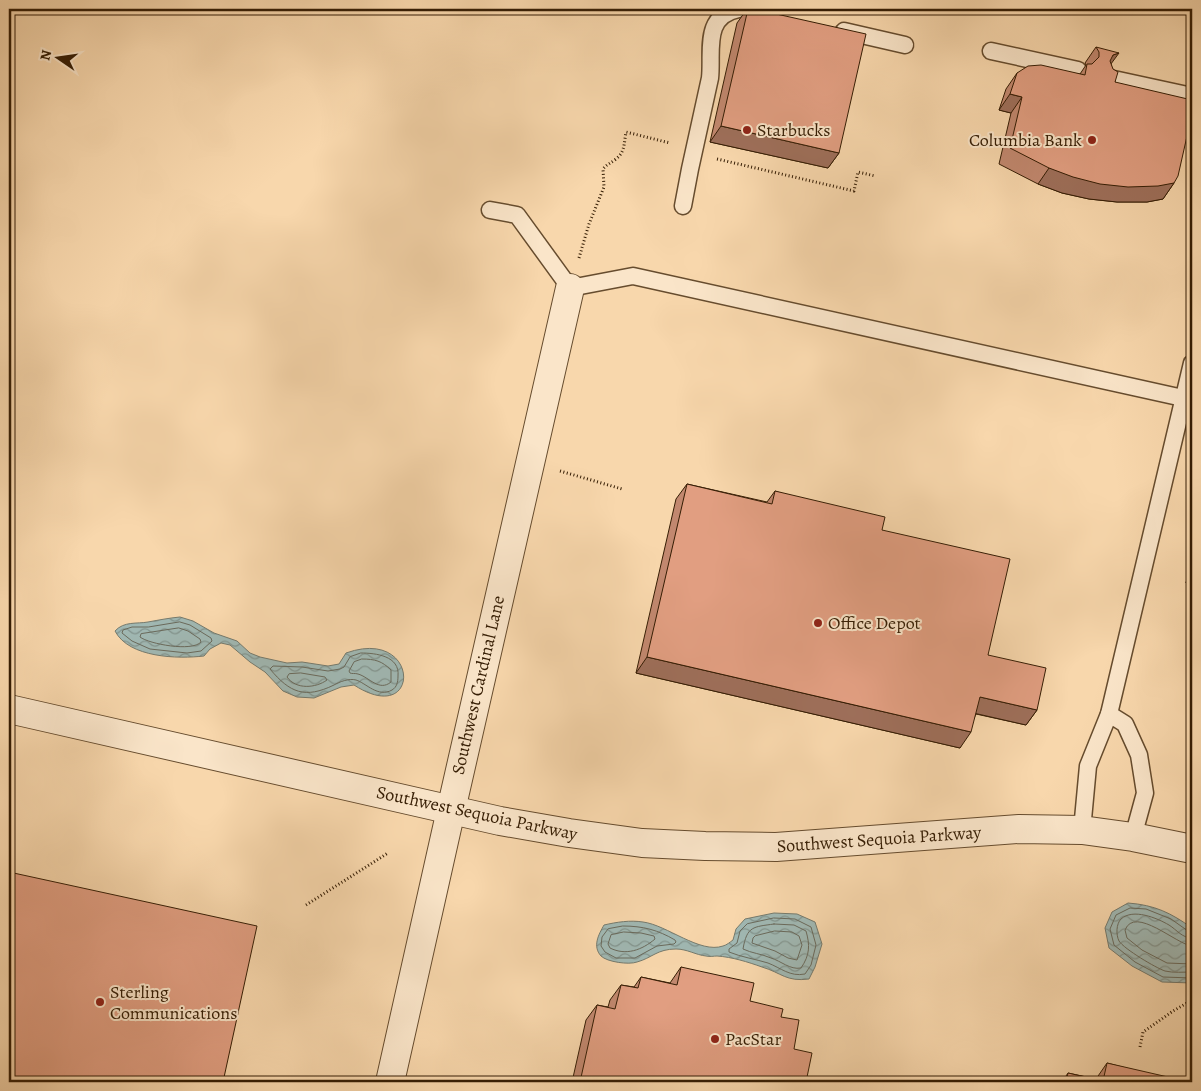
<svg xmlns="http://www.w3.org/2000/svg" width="1201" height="1091" font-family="Alegreya,serif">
  <defs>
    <pattern id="water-waves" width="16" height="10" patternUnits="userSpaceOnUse" patternTransform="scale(1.25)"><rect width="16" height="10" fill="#a0b8b3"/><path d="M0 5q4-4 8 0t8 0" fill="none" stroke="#83958f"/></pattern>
  </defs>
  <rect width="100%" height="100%" fill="#f8d7ac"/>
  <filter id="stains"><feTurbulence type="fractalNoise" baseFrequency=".004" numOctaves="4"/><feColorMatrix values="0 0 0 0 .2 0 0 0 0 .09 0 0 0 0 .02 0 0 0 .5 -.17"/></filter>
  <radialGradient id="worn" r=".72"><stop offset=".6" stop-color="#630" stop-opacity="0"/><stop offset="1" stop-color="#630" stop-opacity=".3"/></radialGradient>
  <!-- water -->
  <g fill="url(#water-waves)" stroke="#757a6d">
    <path d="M180 617 193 621 214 633 237 641 250 653 260 657 287 663 302 662 328 666 339 664 346 653C421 626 422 729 354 685L341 687 314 698 297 697 283 691 265 672 250 662 230 645 221 643 210 649 204 656C178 659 129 658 115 631 124 621 137 624 148 622 159 620 169 618 180 617Z"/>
    <path d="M1128 903C1155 905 1171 913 1192 928V983L1162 982 1132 966 1109 948 1105 928 1112 912Z"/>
    <path d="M774 913 797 914 815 922 822 944 815 967 809 979C786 982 782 973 762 967 748 962 732 957 717 956 714 956 710 957 706 956 696 955 687 949 676 949 657 949 652 958 637 962 629 965 607 962 601 956 592 946 599 934 604 925 617 922 630 920 643 922 667 925 700 954 723 946 727 945 730 942 733 940L736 929 745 919Z"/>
  </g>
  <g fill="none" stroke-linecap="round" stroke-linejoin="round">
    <!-- shore -->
    <g stroke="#6a6a5c" stroke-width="1">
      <path d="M180 622 190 625 211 638 212 641 201 651 187 653 150 649 132 641 122 633 123 630 132 627H148Z"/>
      <path d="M179 628 188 631 200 639 201 642C192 652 149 644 140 637L141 634Z"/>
      <path d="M361 653C376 653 400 656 398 676 398 682 397 687 392 690 378 698 366 683 356 680 349 678 339 682 334 685 305 699 290 693 270 669L273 666 302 667 328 671 340 669 344 667 350 657Z"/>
      <path d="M362 659C375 659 382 661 391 670V682C379 692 369 677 358 674 355 673 352 674 350 673L349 671 354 662Z"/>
      <path d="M301 673 325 677 327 680C316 688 296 690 287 677L289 674Z"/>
      <path d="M774 918 795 919 811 927 816 945 811 965 805 974C790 977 781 968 768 963 755 959 741 957 729 952V949L737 943 740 931 747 924Z"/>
      <path d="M774 924 794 925 806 931C810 945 810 955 801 968 790 970 781 961 771 958 762 954 751 953 743 949 747 926 753 927 774 924Z"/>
      <path d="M623 926C643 926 658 930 675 940L676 942 674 944 657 946 635 958H616L605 952 601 946 602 937 608 929Z"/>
      <path d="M775 931 792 932 799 936 802 945 797 960 788 958 775 951 752 943 753 938 755 936Z"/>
      <path d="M624 932 641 933 654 936 655 939C642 950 626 956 610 948L608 944 611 935Z"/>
      <path d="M1192 932 1188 931 1171 919 1146 909 1130 908 1116 915 1110 929 1114 945 1135 962 1163 977 1192 978"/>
      <path d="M1192 938C1182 938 1177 930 1169 925 1157 918 1133 908 1121 919 1116 924 1116 935 1119 941 1124 949 1156 968 1165 971 1173 973 1184 972 1192 972"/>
      <path d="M1192 946C1177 945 1135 905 1125 930L1127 938 1142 950 1167 963 1192 964"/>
    </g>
    <!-- service casing -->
    <g stroke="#664c2e" stroke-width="19">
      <g id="service">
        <path d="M844 31 905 45"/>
        <path d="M991 51 1078 70"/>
        <path d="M1109 78 1192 96"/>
        <path d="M683 206 690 169 710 78C713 52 702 16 739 9"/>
        <path d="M490 210 517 215 570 288 633 276 1192 400"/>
        <path d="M1109 714 1125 724 1139 755 1145 793 1133 837"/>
        <path d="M1082 830 1088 766 1109 714 1192 363"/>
      </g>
    </g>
    <!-- minor casing -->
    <g stroke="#664c2e" stroke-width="30">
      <path id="minor" d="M451 810 570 288"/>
    </g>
    <!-- tertiary casing -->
    <g stroke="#664c2e" stroke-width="30">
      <g id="tertiary">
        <path d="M9 709 500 821 569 833 642 843 705 846 776 847 1019 829 1082 830 1133 837 1192 849"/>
        <path d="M390 1082 451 810"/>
      </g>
    </g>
    <!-- path -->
    <g stroke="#351d04" stroke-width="3" stroke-dasharray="1 2.5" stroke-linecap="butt">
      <path d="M717 159 854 191 858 172 875 176"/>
      <path d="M579 258 589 224 604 187 603 169C607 164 611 163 616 159 625 152 624 143 626 132L670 143"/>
      <path d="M560 471 622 489"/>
      <path d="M306 905 388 853"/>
      <path d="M1140 1047 1143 1032 1173 1011 1192 1000"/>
    </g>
    <!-- service -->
    <use href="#service" stroke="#fae5c9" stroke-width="16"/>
    <!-- minor -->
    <use href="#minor" stroke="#fae5c9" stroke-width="28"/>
    <!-- tertiary -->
    <use href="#tertiary" stroke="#fae5c9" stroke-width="28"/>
  </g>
  <!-- wall -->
  <g fill="#c2886f" stroke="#351d04">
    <path d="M747 9H754L839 153 828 168 710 142 737 23Z"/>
    <path d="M1096 47 1111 64 1115 82 1174 183 1163 199 1147 202H1117L1089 199 1062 193 1038 184 999 164 1011 113 999 110 1006 89 1017 73 1080 74 1086 65 1085 63Z"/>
    <path d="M687 484 767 502 775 491 882 530 988 655 1037 710 1026 725 976 714 960 748 636 673 676 499Z"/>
    <path d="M1192 553V584L1186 583Z"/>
    <path d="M681 967 781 1017 806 1082H572L586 1020 597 1005 608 1007 610 1000 621 985 634 987 641 977 670 983Z"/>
    <path d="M1107 1063 1180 1082H1062L1068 1073 1096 1079Z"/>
  </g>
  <!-- shaded-wall -->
  <g fill="#9e6f5a" stroke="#351d04">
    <path d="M1119 53 1108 68 1102 71 1113 55Z"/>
    <path d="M1010 94 1022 97 1011 113 999 110Z"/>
    <path d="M721 126 839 153 828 168 710 142Z"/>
    <path d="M1049 168 1174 183 1163 199 1147 202H1117L1089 199 1062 193 1038 184Z"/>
    <path d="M1192 573V584L1186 583Z"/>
    <path d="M647 657 971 732 960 748 636 673Z"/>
    <path d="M980 697 1037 710 1026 725 969 712Z"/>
  </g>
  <!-- building -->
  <g fill="#e19e81" stroke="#351d04">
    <path d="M748 9H754L866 34 839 153 721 126Z"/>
    <path d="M1096 47 1119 53 1113 55 1110 61 1113 69 1118 72 1115 82 1192 100V114L1178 176 1174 183 1158 186 1128 187 1100 184 1073 177 1049 168 1010 148 1022 97 1010 94 1017 73 1028 66 1041 65 1085 75 1087 64H1092L1099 57V52Z"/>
    <path d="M687 484 772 504 775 491 885 517 882 530 1010 559 988 655 1046 668 1037 710 980 697 971 732 647 657Z"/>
    <path d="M9 872 257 926 223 1082H9Z"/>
    <path d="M681 967 754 983 750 1001 783 1009 781 1017 799 1020 794 1049 812 1053 806 1082H580L597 1005 615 1009 621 985 638 988 641 977 677 985Z"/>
    <path d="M1107 1063 1181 1080 1180 1082H1066L1068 1073 1103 1081Z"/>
  </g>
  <!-- markers -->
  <g fill="#8f2418" stroke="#fae5c9" stroke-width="2">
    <circle cx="747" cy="130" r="5"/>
    <circle cx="1092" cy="140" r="5"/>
    <circle cx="818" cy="623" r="5"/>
    <circle cx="100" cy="1002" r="5"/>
    <circle cx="715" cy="1039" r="5"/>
  </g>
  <g text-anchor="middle" stroke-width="4" stroke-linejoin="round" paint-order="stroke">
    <!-- poi labels -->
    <g font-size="18" fill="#351d04" stroke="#fae5c9" text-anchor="start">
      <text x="757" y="136">Starbucks</text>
      <text x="1082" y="146" text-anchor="end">Columbia Bank</text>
      <text x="828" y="629">Office Depot</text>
      <text x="110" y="998">Sterling<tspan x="110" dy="21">Communications</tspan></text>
      <text x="725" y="1045">PacStar</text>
    </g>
    <!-- street labels -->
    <g font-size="18" fill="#351d04" stroke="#fae5c9">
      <text transform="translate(478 685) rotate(-77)" y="6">Southwest Cardinal Lane</text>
      <text transform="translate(477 813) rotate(12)" y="6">Southwest Sequoia Parkway</text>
      <text transform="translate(879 839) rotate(-4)" y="6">Southwest Sequoia Parkway</text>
    </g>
  </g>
  <!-- margin -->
  <rect width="1201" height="1091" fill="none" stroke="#f8d7ac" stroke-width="30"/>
  <rect x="10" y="10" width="1181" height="1071" fill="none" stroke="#351d04" stroke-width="2.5"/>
  <rect x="15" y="15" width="1171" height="1061" fill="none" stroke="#351d04"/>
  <!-- north arrow -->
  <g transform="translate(58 58) rotate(283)" stroke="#fae5c9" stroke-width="4" paint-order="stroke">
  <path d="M0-4L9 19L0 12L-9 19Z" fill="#351d04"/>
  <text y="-8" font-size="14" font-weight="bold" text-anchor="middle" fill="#351d04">N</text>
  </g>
  <rect width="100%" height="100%" filter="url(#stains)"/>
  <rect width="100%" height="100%" fill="url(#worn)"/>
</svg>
